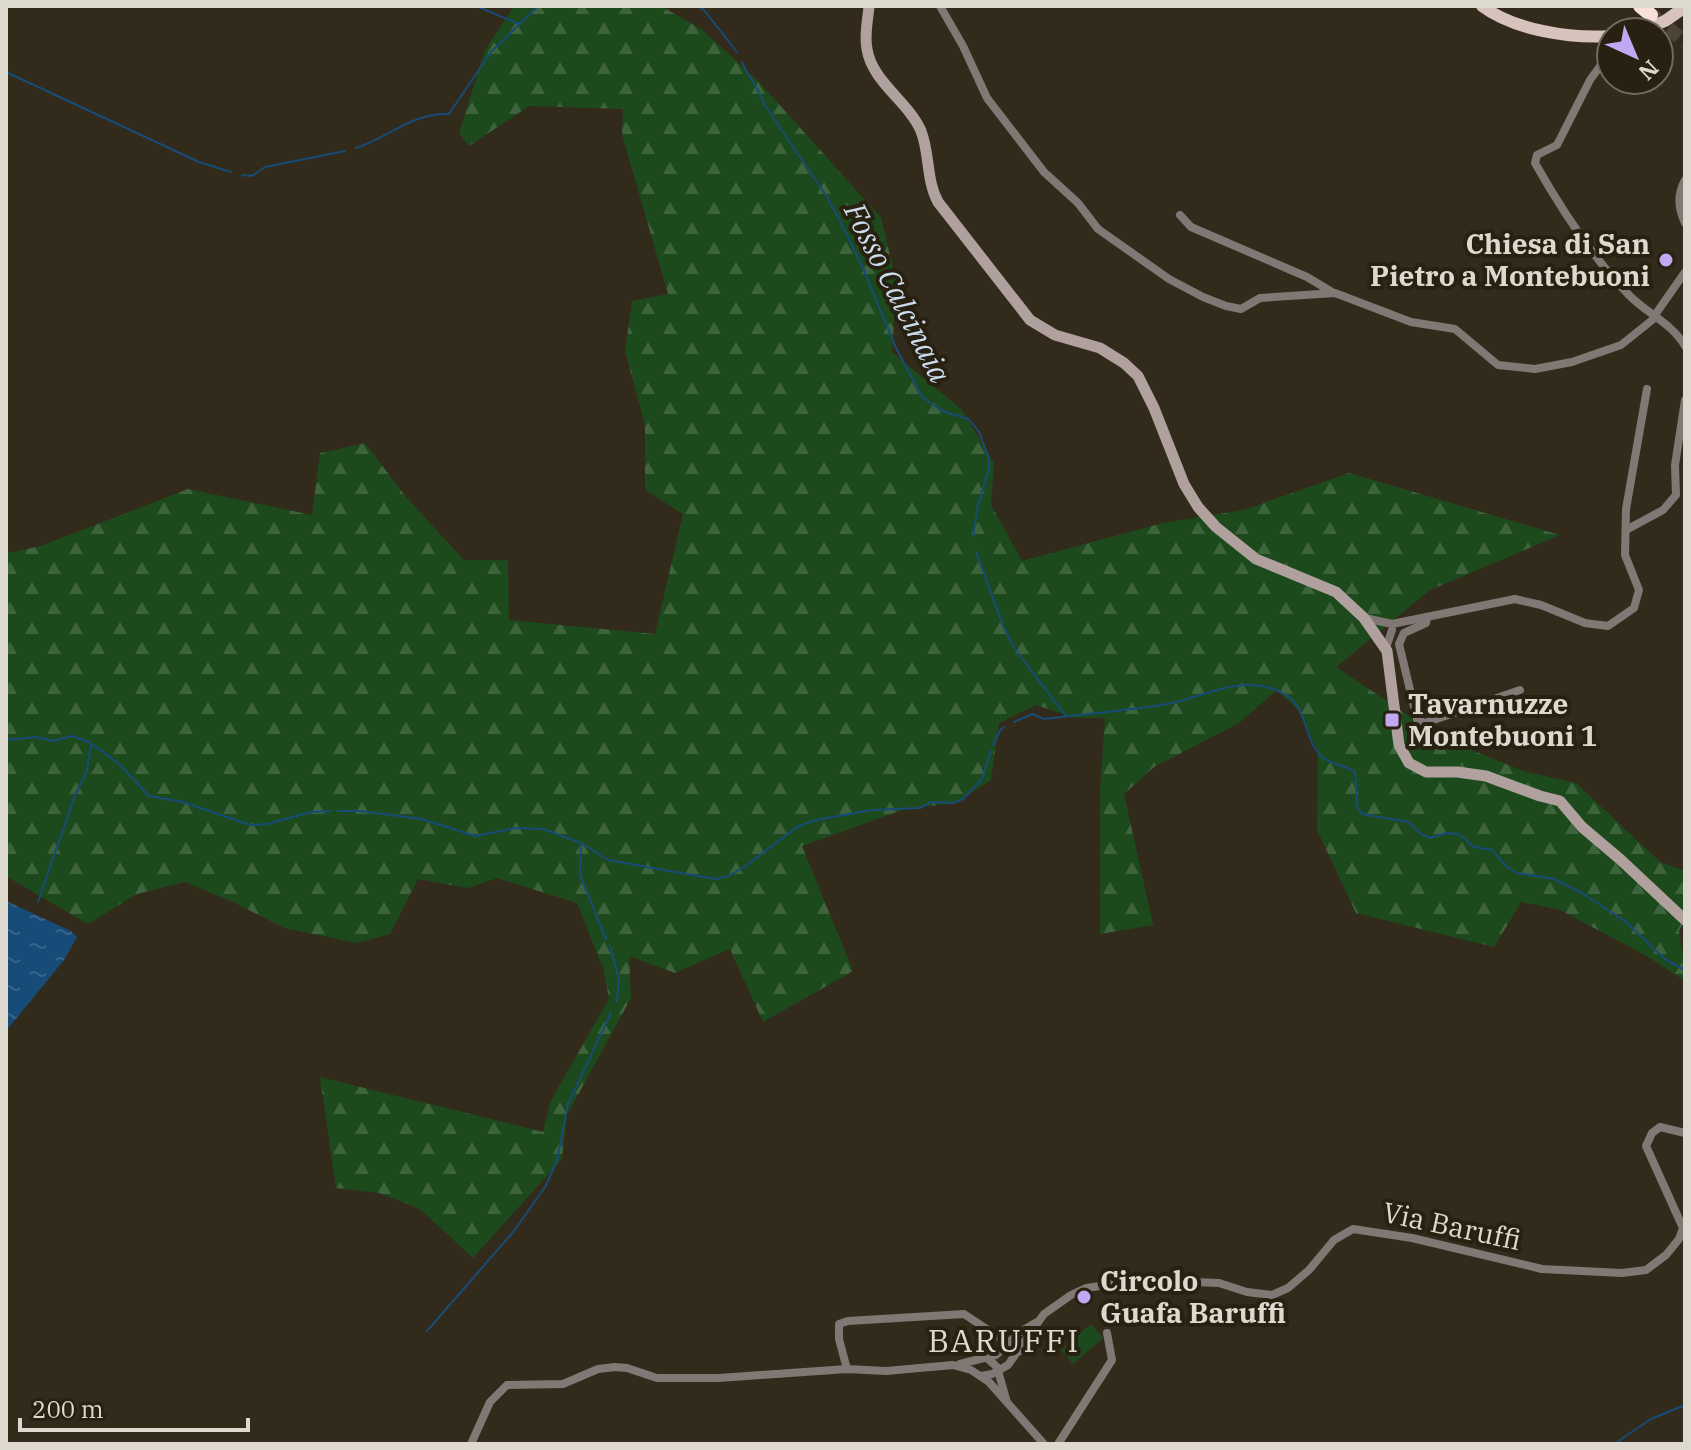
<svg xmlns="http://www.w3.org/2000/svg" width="1691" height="1450" font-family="'IBM Plex Serif',serif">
  <defs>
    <pattern id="forest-firs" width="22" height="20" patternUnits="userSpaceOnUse" patternTransform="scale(2)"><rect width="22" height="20" fill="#1d4a1c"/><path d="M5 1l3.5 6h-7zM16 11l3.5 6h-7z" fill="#3d643c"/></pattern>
    <pattern id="water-ripples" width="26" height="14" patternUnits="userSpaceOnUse" patternTransform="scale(2)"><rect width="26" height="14" fill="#174b78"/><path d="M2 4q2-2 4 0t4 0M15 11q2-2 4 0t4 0" fill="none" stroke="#38648a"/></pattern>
  </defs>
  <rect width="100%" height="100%" fill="#322b1b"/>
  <!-- forest -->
  <path fill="url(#forest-firs)" d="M514 6H661L701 29 759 82 881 218 897 284 892 352 962 410 994 463 991 505 1022 561 1163 523 1244 510 1349 473 1560 535 1430 590 1336 667 1442 738 1523 771 1576 783 1660 862 1685 871V921L1679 931 1682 951 1685 952V981L1645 955 1560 910 1521 902 1494 947 1356 913 1317 830 1318 751 1298 710 1277 690 1239 723 1154 767 1124 794 1153 925 1100 934V793L1105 718H1076L1036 705 999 723 991 780 955 803 905 809 802 846 853 971 763 1022 730 949 675 973 629 956 631 998 567 1115 562 1159 473 1258 420 1209 379 1193 336 1188 320 1077 543 1132 551 1100 609 999 603 968 577 903 497 878 468 888 418 879 390 934 357 943 284 928 235 903 185 882 137 894 88 924 6 876V545L7 553 41 546 188 489 312 515 320 453 365 443 406 497 464 560H508L509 620 655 634 683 514 645 490V425L625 351 632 301 668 294 622 134 623 109 529 106 469 146 459 133 485 50Z"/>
  <!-- pitch -->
  <path fill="#1d4a1c" d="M1091 1324 1103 1338 1073 1364 1061 1350Z"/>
  <!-- water -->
  <path fill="url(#water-ripples)" d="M6 901 71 931 77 937 64 960 6 1031Z"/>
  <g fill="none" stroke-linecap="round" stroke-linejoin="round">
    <!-- stream -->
    <g stroke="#174b78" stroke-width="2">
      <path d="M476 6 519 24"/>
      <path d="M697 6 704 10 737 52"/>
      <path d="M742 62C748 77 759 88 764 104L827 197 840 221 863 268 896 348 922 397 942 411 969 419 979 432 988 456 989 469 978 505 973 536"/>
      <path d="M6 72 199 162 231 172"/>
      <path d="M356 148C387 138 414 112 449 114L491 52 538 6"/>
      <path d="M242 175 252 176 265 167 345 151"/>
      <path d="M976 552 1004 628 1015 649 1065 715"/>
      <path d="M1014 722 1032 714 1044 719C1083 714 1122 711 1161 705 1203 699 1244 670 1286 695 1308 708 1303 739 1322 757 1330 764 1346 766 1355 772L1357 806 1362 814 1408 822 1421 834 1430 838 1446 833 1459 834 1474 847 1492 850 1507 867 1517 873 1554 879 1582 893 1625 921 1666 960 1685 970"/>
      <path d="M6 740 36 737 53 741 72 736 89 742 103 752 120 765 149 796 183 802 250 825 267 824 311 812 330 811"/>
      <path d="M993 745 1001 729 1004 727"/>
      <path d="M338 811H360L422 819 475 836 516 828 543 829 581 843 608 860 715 879 728 876 744 867 797 827 816 820 871 810 920 808 931 802 953 803 963 799 982 779 991 751"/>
      <path d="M581 844 580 875 606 939"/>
      <path d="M38 902 74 798 87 770 91 745"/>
      <path d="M610 946 619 979 617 1002"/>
      <path d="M427 1331 514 1231 545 1187 557 1161 568 1104 611 1013"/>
      <path d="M1614 1444 1651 1419 1685 1405"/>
    </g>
    <!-- motorway-tunnel -->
    <path stroke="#4c4536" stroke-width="14" stroke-dasharray="14 7" stroke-linecap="butt" d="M1652 15 1685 42"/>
    <!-- minor -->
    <g stroke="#817775" stroke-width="8">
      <path d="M940 6 963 46 987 98 1044 172 1078 203 1098 229 1169 279 1203 297 1226 306 1241 309 1260 298 1335 293 1411 322 1455 329 1498 365 1535 369 1572 362 1621 345 1656 317"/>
      <path d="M1611 51 1590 80 1557 145 1537 155 1535 163C1561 209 1590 254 1627 293 1645 313 1671 322 1685 346"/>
      <path d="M1685 180C1677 195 1678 208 1685 223"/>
      <path d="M1180 215 1191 227 1307 277 1332 292"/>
      <path d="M1655 315 1685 272"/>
      <path d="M1626 530 1663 510 1676 495 1675 465 1685 400"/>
      <path d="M1427 617 1426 623 1404 633 1399 644 1417 719 1425 723 1520 690"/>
      <path d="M1365 618 1392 624 1515 599 1541 605 1585 623 1608 626 1634 608 1639 590 1625 555 1626 509 1647 389"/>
      <path d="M1386 648 1392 630"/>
      <path d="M987 1358 997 1367 1006 1399"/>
      <path d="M960 1364 996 1355 1020 1332 1037 1322"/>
      <path d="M847 1369 839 1339V1324L848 1321 964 1314 1020 1351"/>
      <path d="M981 1376 992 1374 1008 1365 1044 1314 1071 1295 1086 1288 1142 1280 1219 1283 1247 1292 1272 1295 1288 1288 1309 1270 1334 1240 1353 1229 1412 1238 1542 1269 1622 1273 1646 1270 1666 1255 1679 1239 1683 1228 1646 1146 1652 1133 1660 1127 1685 1133"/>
      <path d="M471 1444 490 1402 507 1385 563 1384 598 1369 615 1367 627 1368 657 1378H719L847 1369 886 1371 953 1365 971 1370 989 1382 1044 1444"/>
      <path d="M1058 1444 1112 1360 1107 1333"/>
    </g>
    <!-- secondary -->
    <path stroke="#b1a19e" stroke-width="11" d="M869 6C868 20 864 35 867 49 872 82 908 101 921 131 930 154 926 180 938 202L1030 320 1055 335 1100 348 1124 363 1138 376 1154 408 1184 484 1198 507 1216 527 1256 559 1336 592 1364 618 1387 651 1399 745 1409 763 1426 772H1457L1486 776 1540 796 1560 801 1582 827 1621 860 1685 920"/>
    <!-- primary -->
    <g stroke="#d7c2be" stroke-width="12">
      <path d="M1482 6C1514 30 1571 39 1611 36"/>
      <path d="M1638 32 1665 21 1685 7"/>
    </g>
    <!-- motorway -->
    <path stroke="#f9e0db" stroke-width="14" d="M1640 6 1651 15"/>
  </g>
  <!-- markers -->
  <g fill="#c2a8f3" stroke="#282111" stroke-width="3">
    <circle cx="1666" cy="260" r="8"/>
    <rect x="1384" y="712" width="16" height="16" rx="4"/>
    <circle cx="1084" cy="1297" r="8"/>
  </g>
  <g text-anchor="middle" stroke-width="8" stroke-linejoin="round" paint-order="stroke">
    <!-- poi labels -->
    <g font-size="28" font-weight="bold" fill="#ddd9cf" stroke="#282111" text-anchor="start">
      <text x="1650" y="254" text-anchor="end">Chiesa di San<tspan x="1650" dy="32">Pietro a Montebuoni</tspan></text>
      <text x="1408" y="714">Tavarnuzze<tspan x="1408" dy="32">Montebuoni 1</tspan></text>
      <text x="1100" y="1291">Circolo<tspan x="1100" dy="32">Guafa Baruffi</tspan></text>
    </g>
    <!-- street labels -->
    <g font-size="28" fill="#ddd9cf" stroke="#282111">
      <text transform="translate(1452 1226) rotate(12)" y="10">Via Baruffi</text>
    </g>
    <!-- water labels -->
    <g font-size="30" font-style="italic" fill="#cbdced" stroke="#282111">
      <text transform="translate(897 293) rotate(63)" y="10">Fosso Calcinaia</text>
    </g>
    <!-- quarter labels -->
    <g font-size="32" letter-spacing="2" fill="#ddd9cf" stroke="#282111">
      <text x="1004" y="1352">BARUFFI</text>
    </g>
  </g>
  <!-- border -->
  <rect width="1691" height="1450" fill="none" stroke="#ddd9cf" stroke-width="16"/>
  <!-- north arrow -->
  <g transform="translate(1635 56) rotate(136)"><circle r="38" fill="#282111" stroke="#706b5d" stroke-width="2"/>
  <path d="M0-6L14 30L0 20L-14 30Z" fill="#c2a8f3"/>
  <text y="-12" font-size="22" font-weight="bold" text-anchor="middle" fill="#ddd9cf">N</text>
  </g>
  <!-- scale -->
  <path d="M20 1418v12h228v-12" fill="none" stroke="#ddd9cf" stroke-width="4"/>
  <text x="32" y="1418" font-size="24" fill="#ddd9cf" stroke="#282111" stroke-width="6" paint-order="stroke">200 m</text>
</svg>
